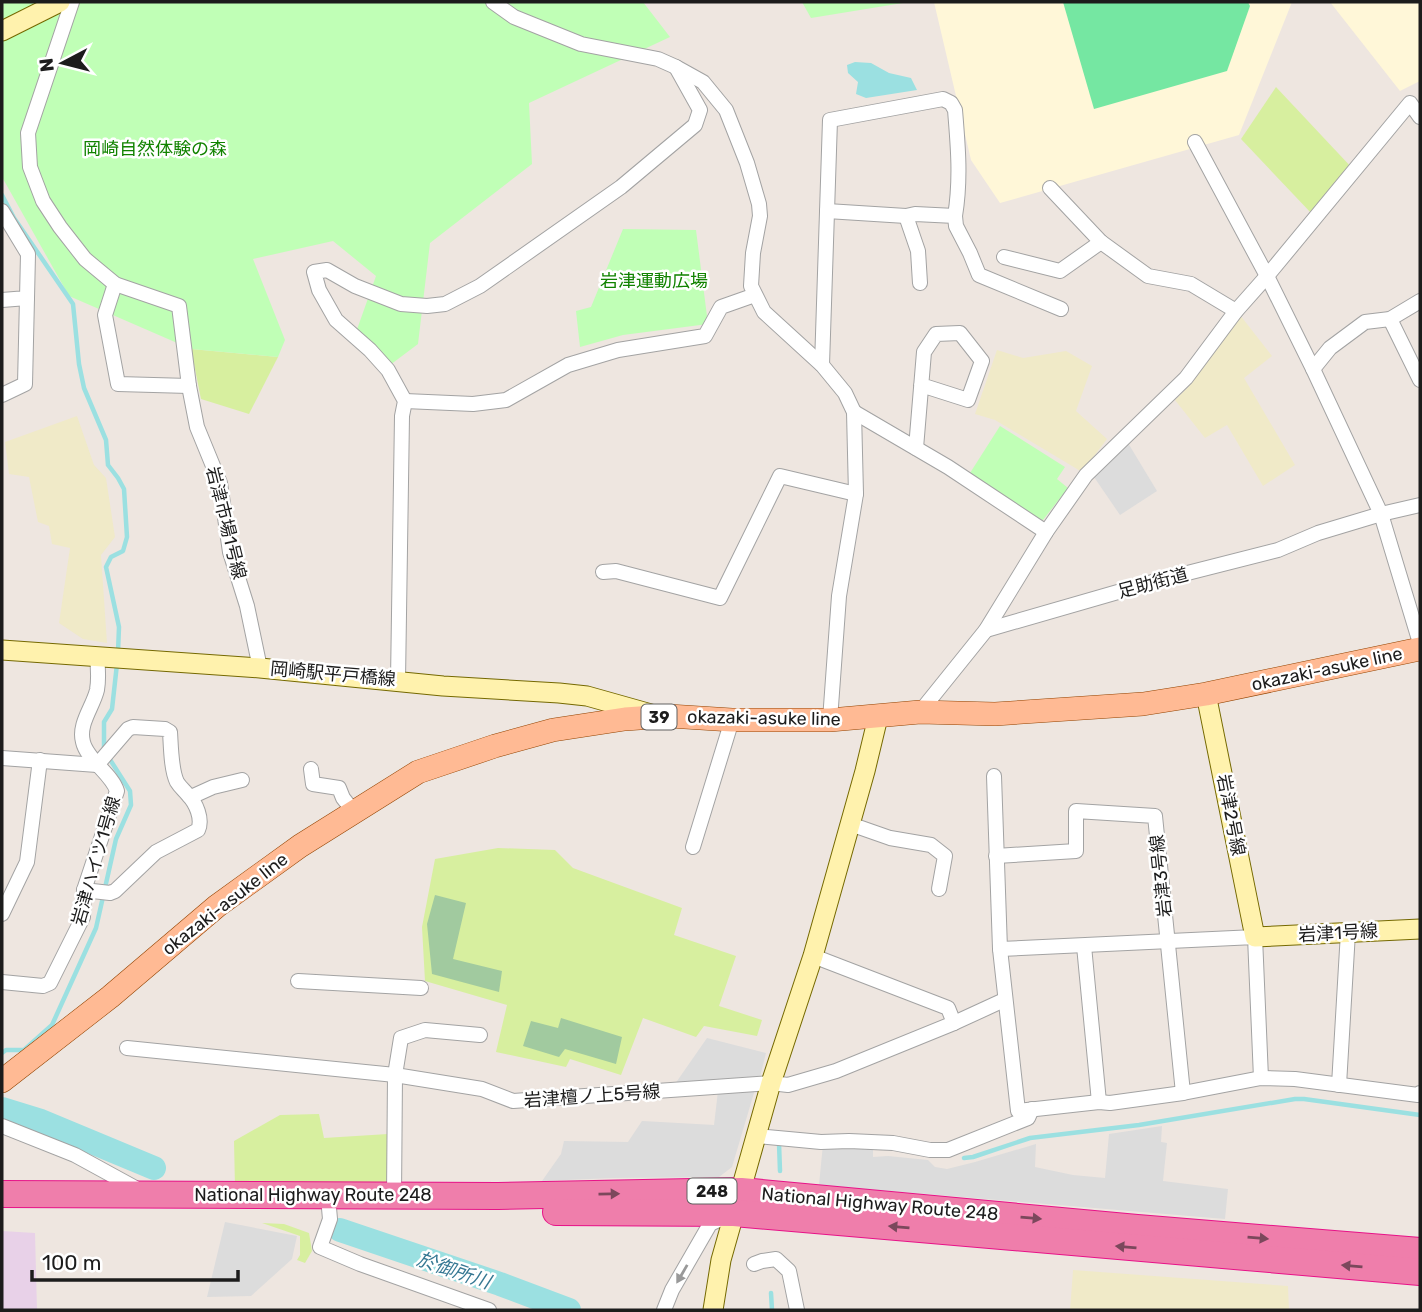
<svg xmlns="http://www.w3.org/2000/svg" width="1422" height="1312" font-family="Rubik,'Noto Sans JP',sans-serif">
  <rect width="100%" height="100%" fill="#eee6e0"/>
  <!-- industrial -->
  <path fill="#e8d1e8" d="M2 1231 35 1233 37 1310H2Z"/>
  <!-- education -->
  <g fill="#fff7d8">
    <path d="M934 2H1292L1239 135 1000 203 971 160Z"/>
    <path d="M1330 2H1420V81L1400 91Z"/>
  </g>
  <!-- farmland -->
  <g fill="#f0eac8">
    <path d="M1240 315 1272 356 1244 378 1295 465 1263 486 1227 425 1205 438 1175 400 1190 385Z"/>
    <path d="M997 350 1023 358 1066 351 1092 366 1076 411 1107 439 1082 472 995 420 975 414Z"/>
    <path d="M77 416 94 465 106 478 115 537 101 555 107 643 83 639 59 623 70 548 52 544 49 526 38 522 29 477 9 474 5 442Z"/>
    <path d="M1073 1270 1288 1286 1289 1310H1070Z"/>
  </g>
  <!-- grass -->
  <g fill="#d7ef9f">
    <path d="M1276 87 1353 169 1312 214 1241 139Z"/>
    <path d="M191 349 278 357 249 414 201 399Z"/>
    <path d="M498 848 555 850 573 868 682 908 674 935 736 956 719 1006 762 1020 757 1036 704 1026 696 1037 643 1018 621 1075 570 1059 566 1067 496 1052 507 1005 425 981 422 927 435 859Z"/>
    <path d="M319 1114 324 1138 388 1134 387 1185 235 1188 234 1141 280 1115Z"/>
    <path d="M262 1223 284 1224 309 1233 312 1251 305 1263 297 1260 300 1255V1236Z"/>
  </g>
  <!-- cemetery -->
  <g fill="#a1ca9f">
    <path d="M435 895 466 903 453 959 502 971 499 992 432 974 427 924Z"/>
    <path d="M561 1018 622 1037 616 1064 565 1049 559 1057 523 1046 531 1021 558 1028Z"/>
  </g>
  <!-- park -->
  <g fill="#c0ffb6">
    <path d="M2 2H643L670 37 529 103 532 164 430 243 418 344 386 368 355 335 376 276 333 241 253 259 285 340 278 357 191 349 69 296 2 177Z"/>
    <path d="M802 2H909L811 18Z"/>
    <path d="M623 229 696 230 708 324 623 335 580 347 576 311 591 307Z"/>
    <path d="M1000 426 1065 467 1057 479 1068 488 1039 525 970 473Z"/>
  </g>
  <!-- pitch -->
  <path fill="#75e7a2" d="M1063 2H1248L1250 6 1227 71 1094 109Z"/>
  <!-- parking -->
  <g fill="#dcdcdc">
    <path d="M1128 443 1157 491 1120 515 1094 477Z"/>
    <path d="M707 1038 766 1053 760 1077 675 1084Z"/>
    <path d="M756 1086 732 1167 719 1177 613 1178 542 1181 561 1154 564 1141 628 1142 642 1121 714 1125 718 1091Z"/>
    <path d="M1162 1126 1161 1142 1167 1143 1163 1181 1228 1189 1225 1219 819 1185 823 1144H873V1157L888 1156 928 1160 935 1167 947 1169 975 1162 1036 1144 1035 1167 1073 1175 1105 1178 1109 1134Z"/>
    <path d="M225 1222 297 1236 292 1259 251 1296 207 1297Z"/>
  </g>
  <!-- water -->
  <path fill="#9be0e1" d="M855 62 871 63 889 73 911 78 917 90 866 98 856 94 858 82 848 73 847 65Z"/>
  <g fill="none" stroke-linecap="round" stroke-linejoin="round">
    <!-- stream -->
    <g stroke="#9be0e1" stroke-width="4.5">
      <path d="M2 195 14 218 73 304 79 364 84 388 106 440 108 465 118 478 124 489 127 537 123 551 111 557 106 567 119 627 118 652"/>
      <path d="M104 750V722L112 709 117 664"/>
      <path d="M2 1053 6 1050H24L52 1025 96 928 116 839 131 805 130 791 109 758"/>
      <path d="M779 1143 780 1171"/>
      <path d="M964 1158 973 1157 1030 1138 1139 1125 1295 1099H1304L1420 1115"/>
      <path d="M771 1293 772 1310"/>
    </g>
    <!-- river -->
    <g stroke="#9be0e1" stroke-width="24">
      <path d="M2 1109 41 1121 154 1168"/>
      <path d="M340 1230 500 1284 569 1310"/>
    </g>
    <!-- street casing -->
    <g stroke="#a3a3a3" stroke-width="16">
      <g id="street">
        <path d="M72 2 28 133 30 167 43 201 60 227 85 259 115 284 179 306 189 386 197 427 220 483 230 552 247 606 260 668"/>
        <path d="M493 2 514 17 581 44 658 59 676 67 703 82 726 110 747 163 759 204 760 216 753 253 751 286 764 312 822 365 845 393 854 412 856 494 839 596 830 720"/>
        <path d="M1195 142 1267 276 1313 369 1381 514 1420 643"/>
        <path d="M2 211 28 254 27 298 2 300"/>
        <path d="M827 211 906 216 915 214 955 216 956 226 970 253 979 275 1061 309"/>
        <path d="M906 216 918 251 920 283"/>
        <path d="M1101 242 1148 276 1191 284 1236 311"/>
        <path d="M1004 257 1060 271 1101 242 1050 188"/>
        <path d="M115 284 105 315 118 384 189 386"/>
        <path d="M1390 319 1420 380"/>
        <path d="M822 365 830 120 943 99 951 103 955 110C958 146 961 180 955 216"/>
        <path d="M1313 369 1330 348 1365 322 1390 319 1420 301"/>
        <path d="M2 395 25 384 27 298"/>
        <path d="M405 401 473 404 506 400 568 365 618 350 705 336 721 307 755 295"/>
        <path d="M854 412 948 467 1046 532"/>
        <path d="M916 448 924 352 936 334 960 333 982 361 968 400 921 385"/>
        <path d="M603 572 616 571 720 598 780 476 856 494"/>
        <path d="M986 630 1156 581 1278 550 1318 533 1381 514 1420 505"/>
        <path d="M398 680 402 416 405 401 388 370 370 350 336 320 319 290 314 272 327 270 355 286 401 304 427 306 445 304 480 286 621 187 695 125 700 110 676 67"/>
        <path d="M920 712 986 630 1046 532 1086 475 1186 378 1236 311 1267 276 1410 103 1420 117"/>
        <path d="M2 758 97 765"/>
        <path d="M311 769 313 784 339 788 343 798 354 812"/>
        <path d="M994 776 1000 949 1018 1111 1099 1102 1110 1103 1183 1093 1261 1078 1295 1079 1418 1095 1420 1093"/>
        <path d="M191 797 213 787 242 780"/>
        <path d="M850 824 890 838 931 845 945 856 939 889"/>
        <path d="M693 847 732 720"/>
        <path d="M996 856 1076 851V811L1155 816 1183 1093"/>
        <path d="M84 890 110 893 115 891 156 852 198 830C203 819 196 803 188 795 184 790 180 787 177 782 171 770 171 746 170 732L165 729 133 727 128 729 97 765"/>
        <path d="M2 914 27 862 40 760"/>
        <path d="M1084 946 1099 1102"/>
        <path d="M1000 949 1255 937 1261 1078"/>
        <path d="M813 956 948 1008 954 1023"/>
        <path d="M298 981 421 988"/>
        <path d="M2 982 43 986 50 983 83 917 84 890 117 791C112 774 87 760 83 742 78 724 93 707 97 690 99 679 98 667 97 657"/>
        <path d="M127 1048 395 1075 482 1089 513 1101 771 1083 788 1085 836 1071 954 1023 1004 1000"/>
        <path d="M1339 1085 1348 932"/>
        <path d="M2 1126 75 1155 139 1190"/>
        <path d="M756 1136 821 1142 849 1141 893 1143 930 1150H948L1028 1118 1032 1109"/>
        <path d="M394 1196 395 1075 401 1038 425 1030 480 1035"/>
        <path d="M328 1197 330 1219 320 1247 360 1264 489 1310"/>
        <path d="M754 1264 762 1261 776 1259 789 1271 797 1310"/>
        <path d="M664 1310 672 1290 710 1224 723 1218"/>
      </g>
    </g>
    <!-- secondary casing -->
    <g stroke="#756900" stroke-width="21">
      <g id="secondary">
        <path d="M2 31 60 2"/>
        <path d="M2 650 260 668 443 686 559 693 587 696 651 714"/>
        <path d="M1206 694 1255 937 1420 929"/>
        <path d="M713 1310 721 1260 771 1083 813 956 865 771 878 717"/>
      </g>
    </g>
    <!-- primary casing -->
    <g stroke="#934300" stroke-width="24">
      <path id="primary" d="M2 1081 110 997 217 906 300 846 418 772 495 746 553 730 625 719 669 716 732 720H830L920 712 995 714 1143 704 1206 694 1420 649"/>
    </g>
    <!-- highway casing -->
    <g stroke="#e71288" stroke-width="28">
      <g id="highway">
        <path d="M2 1194 498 1196 741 1191 1137 1228 1420 1251"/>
        <path d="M556 1212 734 1213 1420 1272"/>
      </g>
    </g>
    <!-- street -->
    <use href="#street" stroke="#fff" stroke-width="14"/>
    <!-- secondary -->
    <use href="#secondary" stroke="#fff2ad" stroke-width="19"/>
    <!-- primary -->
    <use href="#primary" stroke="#ffba94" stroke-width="23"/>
    <!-- highway -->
    <use href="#highway" stroke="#ef7eab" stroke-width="26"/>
  </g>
  <!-- one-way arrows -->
  <defs><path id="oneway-solid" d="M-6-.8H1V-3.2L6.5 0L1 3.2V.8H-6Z" transform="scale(1.75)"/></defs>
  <g fill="#7b485c">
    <use href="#oneway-solid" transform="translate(609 1194) rotate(-1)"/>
    <use href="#oneway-solid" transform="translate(1031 1218) rotate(5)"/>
    <use href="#oneway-solid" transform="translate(899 1227) rotate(-175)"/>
    <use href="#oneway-solid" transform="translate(1258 1238) rotate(5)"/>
    <use href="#oneway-solid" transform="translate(1126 1247) rotate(-175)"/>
    <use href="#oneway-solid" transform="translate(1352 1266) rotate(-175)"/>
  </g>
  <use fill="#999" href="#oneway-solid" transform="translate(682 1274) rotate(120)"/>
  <g text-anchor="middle" stroke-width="5" stroke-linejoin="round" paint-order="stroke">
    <!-- shield labels -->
    <g fill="#fff" stroke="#606060" stroke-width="2">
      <rect x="641.5" y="704.5" width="35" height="25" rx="5"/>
      <rect x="687.5" y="1178.5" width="49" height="25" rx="5"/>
    </g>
    <g font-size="16" font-weight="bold" fill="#1c1c1c">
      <text x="659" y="723">39</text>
      <text x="712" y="1197">248</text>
    </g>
    <!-- park labels -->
    <g font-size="18" fill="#118300" stroke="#fff">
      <text x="155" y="155">岡崎自然体験の森</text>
      <text x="654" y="287">岩津運動広場</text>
    </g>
    <!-- street labels -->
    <g font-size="18" fill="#1c1c1c" stroke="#fff">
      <text transform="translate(226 523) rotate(76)" y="6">岩津市場1号線</text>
      <text transform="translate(1153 583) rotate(-15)" y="6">足助街道</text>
      <text transform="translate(1327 669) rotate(-12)" y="6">okazaki-asuke line</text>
      <text transform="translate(333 674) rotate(5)" y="6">岡崎駅平戸橋線</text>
      <text transform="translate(764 718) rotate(1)" y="6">okazaki-asuke line</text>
      <text transform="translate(1231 815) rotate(79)" y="6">岩津2号線</text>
      <text transform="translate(96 861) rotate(-74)" y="6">岩津ハイツ1号線</text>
      <text transform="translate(1161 876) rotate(-96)" y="6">岩津3号線</text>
      <text transform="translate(225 904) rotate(-38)" y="6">okazaki-asuke line</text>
      <text transform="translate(1338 933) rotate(-3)" y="6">岩津1号線</text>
      <text transform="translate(592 1096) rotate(-4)" y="6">岩津檀ノ上5号線</text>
      <text x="313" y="1201">National Highway Route 248</text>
      <text transform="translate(880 1204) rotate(5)" y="6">National Highway Route 248</text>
    </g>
    <!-- water labels -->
    <g font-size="19" font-style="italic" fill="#367893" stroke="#fff">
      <text transform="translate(454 1270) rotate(19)" y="7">於御所川</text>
    </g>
  </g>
  <!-- border -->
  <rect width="1422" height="1312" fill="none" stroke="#1c1c1c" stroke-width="7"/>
  <!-- north arrow -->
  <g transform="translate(63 63) rotate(263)" stroke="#ffffff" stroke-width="5" paint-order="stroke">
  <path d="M0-5L12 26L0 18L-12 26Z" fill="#1c1c1c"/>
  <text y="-10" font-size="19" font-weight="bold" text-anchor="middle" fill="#1c1c1c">N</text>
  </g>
  <!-- scale -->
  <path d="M32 1270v10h206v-10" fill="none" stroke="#1c1c1c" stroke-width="3.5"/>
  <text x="42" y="1270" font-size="21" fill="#1c1c1c" stroke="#ffffff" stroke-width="5" paint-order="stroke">100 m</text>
</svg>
